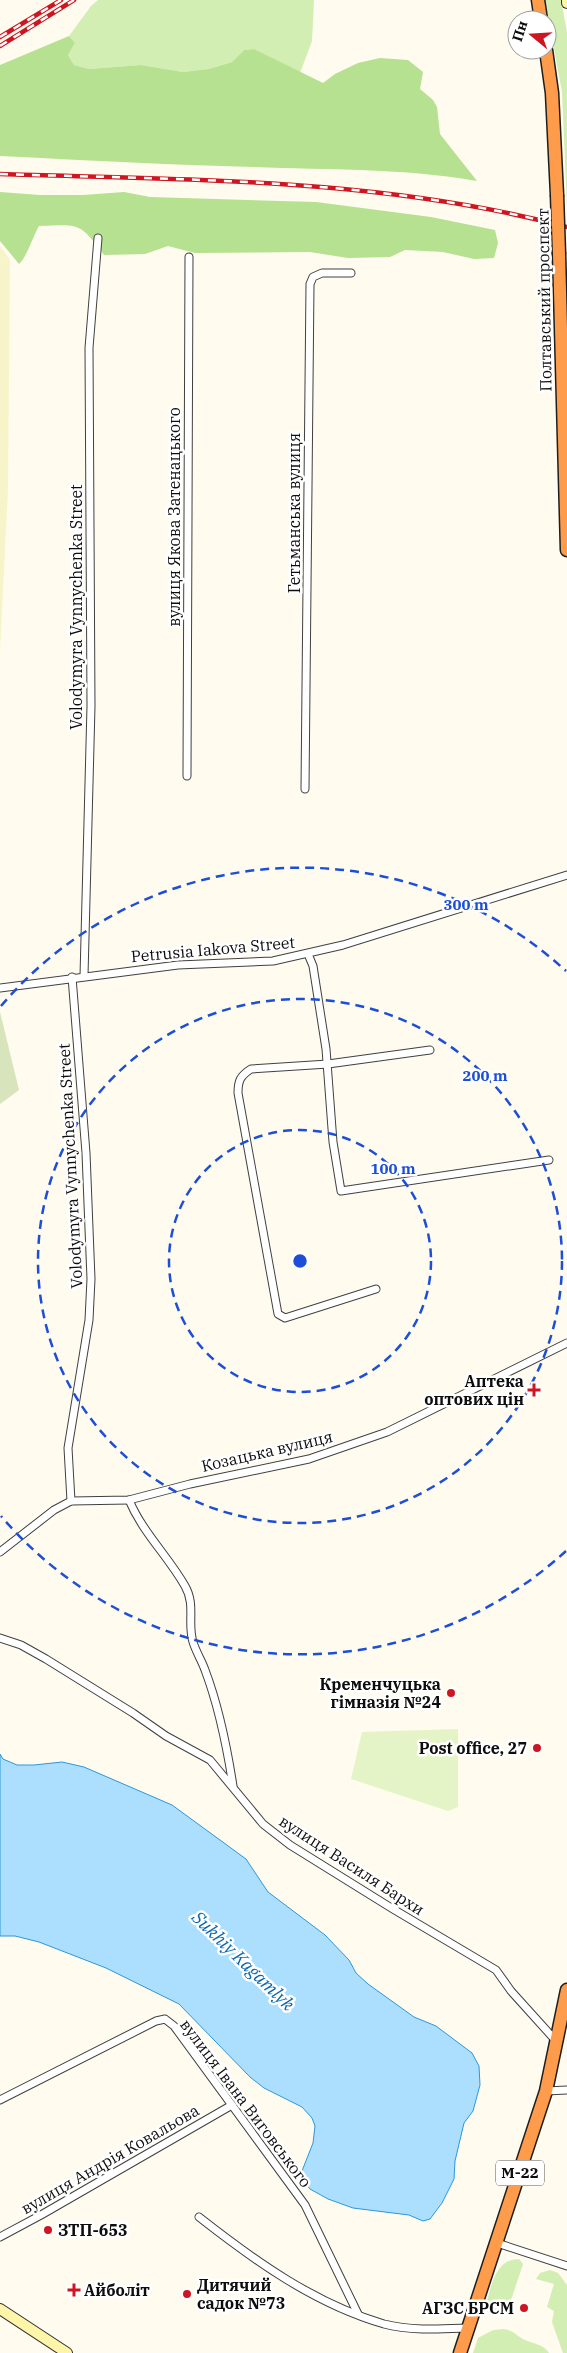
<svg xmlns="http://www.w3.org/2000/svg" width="567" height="2353" font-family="'IBM Plex Serif',serif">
  <rect width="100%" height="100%" fill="#fffbee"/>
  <!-- farmland -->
  <path fill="#f8f4ca" d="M0 246 10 260 8 488 0 652Z"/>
  <!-- green -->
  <g fill="#d2eeb3">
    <path d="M98 0H314L312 41 300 73 254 49 244 50 232 62 209 69 183 72 141 65 89 69 74 65 68 55 75 43 69 36 91 6Z"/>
    <path d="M545 0H561L567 32V207L562 92Z"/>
    <path d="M519 2259 523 2264 508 2309C499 2315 491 2318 485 2308 491 2289 494 2259 519 2259Z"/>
    <path d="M550 2270 558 2273 567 2285V2353H563L552 2322 554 2311 547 2307 554 2284 536 2279 540 2273Z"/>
    <path d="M504 2329C515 2331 516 2336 525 2340 534 2344 543 2344 549 2353H473L478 2338 493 2330Z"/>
  </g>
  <!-- forest -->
  <g fill="#b5e190">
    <path d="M69 36 75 43 68 55 74 65 89 69 141 65 183 72 209 69 232 62 244 50 254 49 323 83 335 74 358 63 380 58 408 60 423 72 420 89 433 100 437 107 440 134 477 181C404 168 329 170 254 167 169 165 85 160 0 156V65Z"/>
    <path d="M0 192 40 195H83L124 192 150 197 316 202 431 217 495 230 498 243 494 258 474 259 443 252 405 250 390 257 348 258 310 252 195 253 168 246 145 254 104 255C79 221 79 225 39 226 33 236 27 257 19 264L0 241Z"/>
  </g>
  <!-- cemetery -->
  <path fill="#d7e4bc" d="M0 1012 19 1090 0 1104Z"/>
  <!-- pitch -->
  <path fill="#e5f4c6" d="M458 1729V1807L448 1811 351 1779 362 1732Z"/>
  <!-- water -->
  <path fill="#acdffd" stroke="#2b97dc" d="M0 1754 3 1759 17 1765H34L62 1762 84 1767 172 1805 246 1859 268 1892 325 1935 349 1960 356 1973 368 1984 414 2017 436 2026 472 2053 479 2066 480 2085 473 2111 464 2123 455 2161 454 2179 442 2203 430 2219 423 2221 409 2215 353 2208 328 2199 310 2189 303 2181 302 2171 313 2143 315 2126 312 2118 302 2107 264 2088 250 2077 179 2004 106 1968 39 1942 15 1936H0Z"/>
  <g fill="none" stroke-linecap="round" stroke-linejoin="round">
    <!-- street casing -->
    <g stroke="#404040" stroke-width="9">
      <g id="street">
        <path d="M187 776 189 257"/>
        <path d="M305 789 310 284 313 277 322 273H351"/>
        <path d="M308 954 313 966 326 1049 333 1142 341 1191 549 1160"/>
        <path d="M84 976 91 706 89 348 98 238"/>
        <path d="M0 988 178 965 273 961 343 945 567 875"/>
        <path d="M376 1289 285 1318 278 1314 238 1093C238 1081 240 1076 251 1069L328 1064 430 1050"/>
        <path d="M129 1500C143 1533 168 1556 185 1586 196 1605 187 1623 193 1642 196 1652 202 1661 205 1670 219 1707 227 1747 233 1786"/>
        <path d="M71 1501 68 1448 89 1320 91 1279 86 1153 72 977"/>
        <path d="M0 1552 54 1510 71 1501 129 1500 190 1484 309 1459 387 1432 567 1343"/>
        <path d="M0 1638 21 1645 46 1659 133 1713 166 1736 210 1760 263 1824 290 1845 393 1909 496 1970 511 1991 557 2042"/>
        <path d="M546 2091 567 2090"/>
        <path d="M0 2100 156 2021 165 2019 174 2026 305 2205 358 2314"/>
        <path d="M199 2217C255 2261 315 2304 384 2324 411 2331 441 2329 468 2328"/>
        <path d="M0 2237 41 2215 232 2105"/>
        <path d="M497 2243 567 2266"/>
      </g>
    </g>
    <!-- secondary casing -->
    <g stroke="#2f2f2f" stroke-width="12">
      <g id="secondary">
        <path d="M567 0V3"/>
        <path d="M0 2309 67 2353"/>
      </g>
    </g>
    <!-- highway casing -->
    <g stroke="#1e1e1e" stroke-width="15">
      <g id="highway">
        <path d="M538 0 541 20"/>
        <path d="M546 50 552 93 557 195"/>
        <path d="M559 254 567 550"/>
        <path d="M460 2353 546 2091 567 1990"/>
      </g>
    </g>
    <!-- street -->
    <use href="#street" stroke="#fff" stroke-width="7"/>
    <!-- secondary -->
    <use href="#secondary" stroke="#fff5a9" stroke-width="10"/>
    <!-- highway -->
    <use href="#highway" stroke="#ff9c4c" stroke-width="12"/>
    <!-- rail casing -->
    <g stroke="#cd1621" stroke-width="4.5">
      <g id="rail">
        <path d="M0 37 61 0"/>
        <path d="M0 46 74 0"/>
        <path d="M0 174C190 180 382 178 567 227"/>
      </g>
    </g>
    <!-- rail -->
    <use href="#rail" stroke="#fff" stroke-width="2.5" stroke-dasharray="8" stroke-linecap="butt"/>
    <!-- highway-bridge casing -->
    <g stroke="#1e1e1e" stroke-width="15" stroke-linecap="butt">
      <path id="highway-bridge" d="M557 195 559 254"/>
    </g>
    <!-- highway-bridge -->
    <use href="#highway-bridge" stroke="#ff9c4c" stroke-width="12"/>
  </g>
  <!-- distance rings -->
  <g fill="none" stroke="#1d4ed8" stroke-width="2.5" stroke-dasharray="9 6">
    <circle cx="300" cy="1261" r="131"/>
    <circle cx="300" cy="1261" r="262"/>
    <path d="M566 1551A393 393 0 0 1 1 1516M1 1006A393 393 0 0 1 566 971"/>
  </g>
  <!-- markers -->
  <g fill="#cd1621" stroke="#fff" stroke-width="2">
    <path d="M531.5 1382.5h5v5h5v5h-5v5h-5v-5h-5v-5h5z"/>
    <circle cx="451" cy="1693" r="5"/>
    <circle cx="537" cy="1748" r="5"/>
    <circle cx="48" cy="2230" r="5"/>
    <path d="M71.5 2282.5h5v5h5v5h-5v5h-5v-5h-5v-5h5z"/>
    <circle cx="187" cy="2294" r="5"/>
    <circle cx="524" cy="2308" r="5"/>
  </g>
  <g text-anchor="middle" stroke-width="5" stroke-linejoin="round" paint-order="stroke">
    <!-- shield labels -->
    <rect fill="#fff" stroke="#565656" stroke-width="1" x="496" y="2160.5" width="48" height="25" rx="4"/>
    <g font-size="15" font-weight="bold" fill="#0d0d0d">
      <text x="520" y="2178">М-22</text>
    </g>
    <!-- street labels -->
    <g font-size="16" fill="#0d0d0d" stroke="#fff">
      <text transform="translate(544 300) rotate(-91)" y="6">Полтавський проспект</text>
      <text transform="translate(294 513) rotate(-90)" y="6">Гетьманська вулиця</text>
      <text transform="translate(174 517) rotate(-90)" y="6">вулиця Якова Затенацького</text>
      <text transform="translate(76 607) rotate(-90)" y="6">Volodymyra Vynnychenka Street</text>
      <text transform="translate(213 949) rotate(-5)" y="6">Petrusia Iakova Street</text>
      <text transform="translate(70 1166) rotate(-93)" y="6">Volodymyra Vynnychenka Street</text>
      <text transform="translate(267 1451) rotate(-13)" y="6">Козацька вулиця</text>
      <text transform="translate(352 1865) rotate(33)" y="6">вулиця Василя Бархи</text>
      <text transform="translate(246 2103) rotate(53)" y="6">вулиця Івана Виговського</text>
      <text transform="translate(110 2159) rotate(-30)" y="6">вулиця Андрія Ковальова</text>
    </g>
    <!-- poi labels -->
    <g font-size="16" font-weight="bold" fill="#0d0d0d" stroke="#fff" text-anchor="end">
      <text x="524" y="1387">Аптека<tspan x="524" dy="18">оптових цін</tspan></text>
      <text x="441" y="1690">Кременчуцька<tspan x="441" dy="18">гімназія №24</tspan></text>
      <text x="527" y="1754">Post office, 27</text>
      <text x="58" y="2236" text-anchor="start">ЗТП-653</text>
      <text x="197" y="2291" text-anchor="start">Дитячий<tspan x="197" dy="18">садок №73</tspan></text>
      <text x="84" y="2296" text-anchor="start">Айболіт</text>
      <text x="514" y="2314">АГЗС БРСМ</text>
    </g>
    <!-- water labels -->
    <g font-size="18" font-style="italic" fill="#0967ad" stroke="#fff">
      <text transform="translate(243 1961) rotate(44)" y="6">Sukhiy Kagamlyk</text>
    </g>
  </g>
  <circle cx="300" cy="1261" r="8" fill="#1d4ed8" stroke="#fff" stroke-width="2.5"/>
  <g font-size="15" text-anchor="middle" font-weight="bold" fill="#1d4ed8" stroke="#fff" stroke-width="5" stroke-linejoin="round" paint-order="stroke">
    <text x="466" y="910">300 m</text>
    <text x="485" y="1081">200 m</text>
    <text x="393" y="1174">100 m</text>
  </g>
  <!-- north arrow -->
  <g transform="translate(532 35) rotate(288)"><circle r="24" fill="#ffffff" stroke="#9e9e9e"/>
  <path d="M0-4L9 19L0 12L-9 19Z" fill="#cd1621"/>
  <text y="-8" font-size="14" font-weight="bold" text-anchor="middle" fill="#0d0d0d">Пн</text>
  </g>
</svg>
